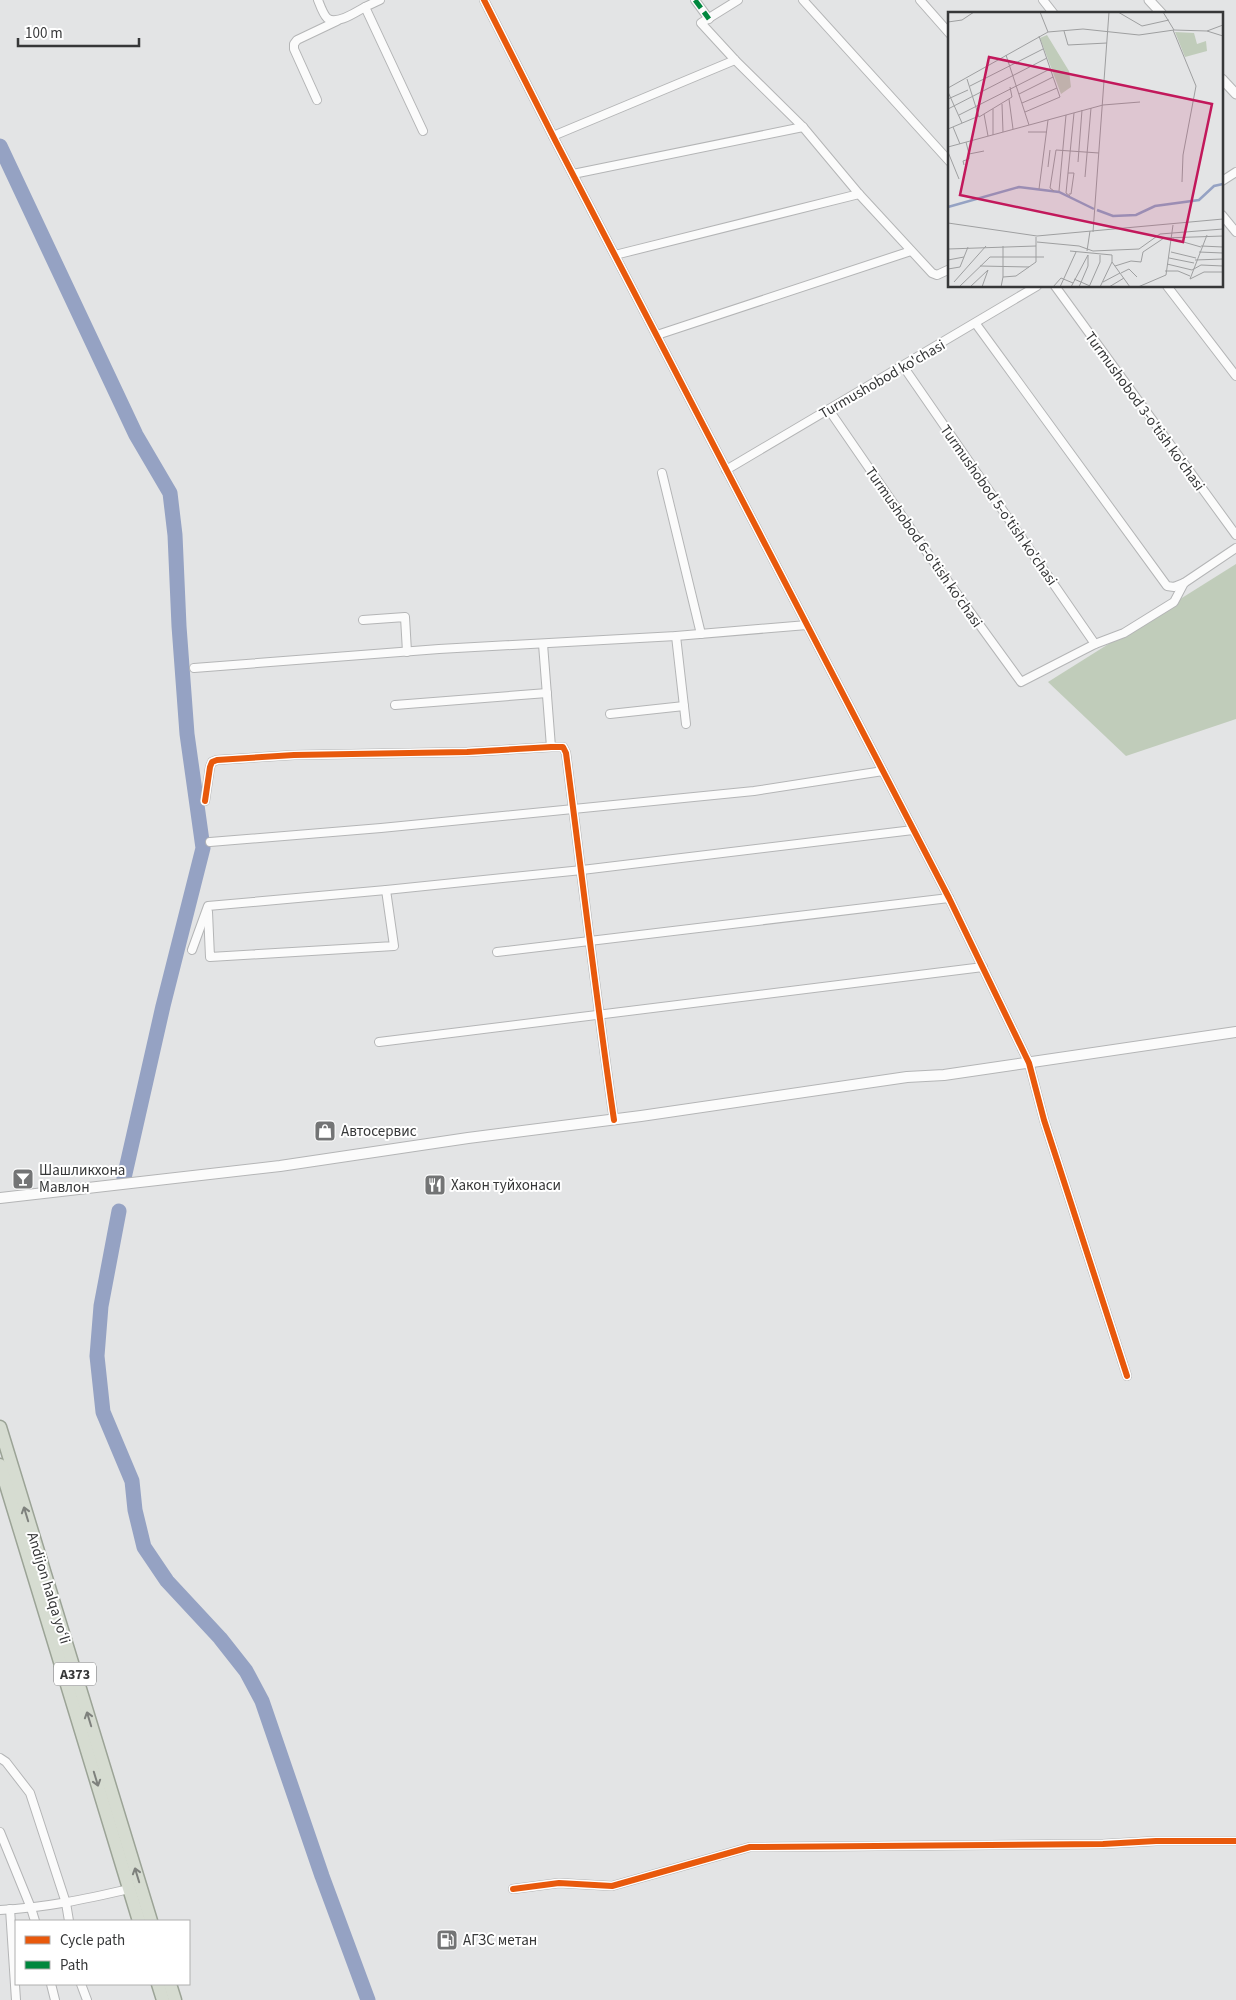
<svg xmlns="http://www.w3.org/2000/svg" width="1236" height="2000" font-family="'Source Sans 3',sans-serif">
  <rect width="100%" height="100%" fill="#e3e4e5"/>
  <!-- green -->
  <path fill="#c0ccba" d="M1236 564V719L1126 756 1048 682Z"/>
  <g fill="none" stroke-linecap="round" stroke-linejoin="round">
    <!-- river -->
    <g stroke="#95a2c3" stroke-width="15">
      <path d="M0 146 136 435 170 493 175 535 179 626 187 734 203 848 163 1006 124 1178"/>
      <path d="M119 1211 101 1306 97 1356 103 1412 132 1481 135 1510 144 1547 167 1581 220 1638 246 1671 262 1701 322 1876 368 2000"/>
    </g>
    <!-- minor casing -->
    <g stroke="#b4b5b6" stroke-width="10">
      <g id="minor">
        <path d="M318 0C320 5 323 14 327 18 336 26 356 12 365 7"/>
        <path d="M380 0 365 7 423 131"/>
        <path d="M484 0 556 142 949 898 1029 1063 1044 1120 1127 1376"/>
        <path d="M695 0 709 19"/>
        <path d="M738 0 701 23 735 60 803 127 859 194 932 273 937 275 950 269"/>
        <path d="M803 0 950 162"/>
        <path d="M920 0 950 34"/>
        <path d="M1043 0 1054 14"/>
        <path d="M317 100 294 49V44L297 40 337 21"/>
        <path d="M553 136 735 60"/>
        <path d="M573 174 803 127"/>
        <path d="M1222 181 1236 172"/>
        <path d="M1222 215 1236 232"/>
        <path d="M615 255 859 194"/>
        <path d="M1055 286 1236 535"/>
        <path d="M1167 286 1236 376"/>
        <path d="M976 324 1167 586 1174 587 1184 583"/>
        <path d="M657 335 911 251"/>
        <path d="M903 366 1095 644"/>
        <path d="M829 410 931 558 1021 682 1095 644 1124 633 1174 602 1184 583 1236 548"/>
        <path d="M726 470 1037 286"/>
        <path d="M662 473 701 634"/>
        <path d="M363 620 405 617 407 652"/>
        <path d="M676 636 686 724"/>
        <path d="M543 644 551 747"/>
        <path d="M194 668 439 649 676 636 807 625"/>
        <path d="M395 705 547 693"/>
        <path d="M610 714 684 706"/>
        <path d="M205 801 210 767 212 762 217 760 294 755 467 752 551 747H563L566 753C582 875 596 998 614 1120"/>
        <path d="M210 842 381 828 754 791 883 771"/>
        <path d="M208 912 210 957 394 946 386 890"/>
        <path d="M192 950 208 906 386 890 582 870 913 830"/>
        <path d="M497 952 949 898"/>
        <path d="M379 1042 983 967"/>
        <path d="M0 1758 6 1762 30 1793 66 1903 69 1921"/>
        <path d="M0 1832 31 1908 35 1921"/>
        <path d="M513 1889 559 1883 612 1886 750 1847 1103 1844 1156 1841H1236"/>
        <path d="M10 1909 16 2000"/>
        <path d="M0 1910C44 1908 86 1899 129 1889"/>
        <path d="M51 1984 55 2000"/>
        <path d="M81 1984 87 2000"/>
      </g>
    </g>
    <!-- tertiary casing -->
    <g stroke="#b4b5b6" stroke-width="11">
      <g id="tertiary">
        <path d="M1149 0 1162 14"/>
        <path d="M1222 79 1236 94"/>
      </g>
    </g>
    <!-- secondary casing -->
    <g stroke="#b4b5b6" stroke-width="12">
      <path id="secondary" d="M0 1198 280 1166 468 1138 641 1116 907 1077 944 1075 1236 1032"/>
    </g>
    <!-- trunk casing -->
    <g stroke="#9ba396" stroke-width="15">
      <g id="trunk">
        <path d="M0 1427 151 1921"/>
        <path d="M0 1465 139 1921"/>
        <path d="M158 1984 163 2000"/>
        <path d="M170 1984 175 2000"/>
      </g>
    </g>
    <!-- minor -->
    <use href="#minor" stroke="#fbfbfb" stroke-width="8"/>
    <!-- tertiary -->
    <use href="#tertiary" stroke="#fbfbfb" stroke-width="9"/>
    <!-- secondary -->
    <use href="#secondary" stroke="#fbfbfb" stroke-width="10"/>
    <!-- trunk -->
    <use href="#trunk" stroke="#d6dcd1" stroke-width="12"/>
    <!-- quiet -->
    <path stroke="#00873e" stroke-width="5" stroke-dasharray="10 5" stroke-linecap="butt" d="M695 0 709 19"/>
    <!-- cycleway casing -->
    <g stroke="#fff" stroke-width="9">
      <g id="cycleway">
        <path d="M484 0 556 142 949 898 1029 1063 1044 1120 1127 1376"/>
        <path d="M205 801 210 767 212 762 217 760 294 755 467 752 551 747H563L566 753C582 875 596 998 614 1120"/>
        <path d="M513 1889 559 1883 612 1886 750 1847 1103 1844 1156 1841H1236"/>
      </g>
    </g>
    <!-- cycleway -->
    <use href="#cycleway" stroke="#e8590c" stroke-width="6"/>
  </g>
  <!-- one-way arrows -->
  <defs><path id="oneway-shaft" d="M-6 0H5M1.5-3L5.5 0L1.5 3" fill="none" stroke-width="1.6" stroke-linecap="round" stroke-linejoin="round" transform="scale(1.25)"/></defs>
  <g stroke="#7e817d">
    <use href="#oneway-shaft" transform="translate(26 1514) rotate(-107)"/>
    <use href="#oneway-shaft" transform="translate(89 1719) rotate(-107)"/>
    <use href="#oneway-shaft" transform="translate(96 1779) rotate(73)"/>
    <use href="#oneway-shaft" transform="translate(137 1875) rotate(-107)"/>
  </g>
  <!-- icons -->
  <defs>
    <g id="shop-square" transform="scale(1.125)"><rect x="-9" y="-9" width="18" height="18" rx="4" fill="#737475" stroke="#fff"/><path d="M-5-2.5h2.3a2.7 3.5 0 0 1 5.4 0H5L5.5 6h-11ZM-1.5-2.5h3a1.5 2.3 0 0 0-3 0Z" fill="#fff"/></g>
    <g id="bar-square" transform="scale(1.125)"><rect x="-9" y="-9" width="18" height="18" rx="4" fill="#737475" stroke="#fff"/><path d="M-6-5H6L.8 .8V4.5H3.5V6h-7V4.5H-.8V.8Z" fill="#fff"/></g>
    <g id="restaurant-square" transform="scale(1.125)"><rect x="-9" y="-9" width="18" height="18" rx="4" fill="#737475" stroke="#fff"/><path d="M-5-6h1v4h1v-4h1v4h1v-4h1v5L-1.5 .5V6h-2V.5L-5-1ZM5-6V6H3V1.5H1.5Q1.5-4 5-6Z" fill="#fff"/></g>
    <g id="fuel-square" transform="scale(1.125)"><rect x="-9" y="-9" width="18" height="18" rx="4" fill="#737475" stroke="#fff"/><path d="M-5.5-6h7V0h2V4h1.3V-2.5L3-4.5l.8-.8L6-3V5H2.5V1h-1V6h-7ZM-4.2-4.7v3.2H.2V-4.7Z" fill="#fff"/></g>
  </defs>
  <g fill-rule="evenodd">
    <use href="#shop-square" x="325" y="1131"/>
    <use href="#bar-square" x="23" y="1179"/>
    <use href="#restaurant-square" x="435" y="1185"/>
    <use href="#fuel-square" x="447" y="1940"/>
  </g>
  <g text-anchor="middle" stroke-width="4" stroke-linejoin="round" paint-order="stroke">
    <!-- shield labels -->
    <rect fill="#fff" stroke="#727374" stroke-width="1" x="54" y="1662.5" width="42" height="23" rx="4"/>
    <g font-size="14" font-weight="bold" fill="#363738">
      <text x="75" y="1679">A373</text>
    </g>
    <!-- street labels -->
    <g font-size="15" fill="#363738" stroke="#fff">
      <text transform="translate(882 379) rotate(-30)" y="5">Turmushobod ko'chasi</text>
      <text transform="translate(1145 411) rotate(54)" y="5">Turmushobod 3-o'tish ko'chasi</text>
      <text transform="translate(999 505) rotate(55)" y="5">Turmushobod 5-o'tish ko'chasi</text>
      <text transform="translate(924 547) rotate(55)" y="5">Turmushobod 6-o'tish ko'chasi</text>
      <text transform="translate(49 1588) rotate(73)" y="5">Andijon halqa yo‘li</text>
    </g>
    <!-- poi labels -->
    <g font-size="15" fill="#363738" stroke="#fff" text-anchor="start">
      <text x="341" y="1136">Автосервис</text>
      <text x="39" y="1175">Шашликхона<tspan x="39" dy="17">Мавлон</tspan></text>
      <text x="451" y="1190">Хакон туйхонаси</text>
      <text x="463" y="1945">АГЗС метан</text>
    </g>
  </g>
  <!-- overview -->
  <g transform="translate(948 12)">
    <rect width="275" height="275" fill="#e3e4e5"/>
    <path d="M227 20 246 21 249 32 258 29 259 39 237 45ZM99 23 121 59 123 75 113 82 92 26Z" fill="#c0ccba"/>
    <path fill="none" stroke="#95a2c3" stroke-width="2.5" d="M0 195 71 175 111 180 146 197M149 198 165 204 188 203 207 194 251 188 266 174 275 172"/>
    <path fill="none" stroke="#9e9fa0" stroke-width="1" d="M92 0 100 20M170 0 194 14 221 8M215 0 226 18M0 10 14 8 26 0M225 18 248 74 235 143 234 170M116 19 120 33 159 31M259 19 275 24M58 43 81 113M19 67 31 105 64 85 62 75M22 74 95 37M0 76 100 20 135 17 191 23 226 18 259 19 275 13M0 80 14 111M71 82 105 65M0 87 20 78M61 87 65 117M74 91 109 76M54 92 55 120M0 97 99 46M77 100 112 85 91 24M36 102 40 124M11 103 102 57M5 115 12 132M0 117 31 104M80 120H99M45 123V97M18 130 21 142 36 139M0 135 155 93 192 90M0 140 11 167M130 150 134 98M16 153 15 149 21 147V142M100 155 102 138M120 161H126L123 182H121M137 165 143 96M91 177 100 108M106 179 102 176 108 138 151 141M111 179 118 103M122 184 118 181 126 101M0 211 89 224 275 207M145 220 161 0M259 223 242 267 256 260H275M225 227 253 235M89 230 131 234 145 239 191 237 212 222 275 217M253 234 275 235M0 237 88 234M122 239 164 243V250L182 275M139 239 142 219M223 240 248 246M251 240 275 241M221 246 246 251M0 248 16 245M247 248 275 247M219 252 244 258 253 253 275 254M32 254 81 255M167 254 183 249 193 250 195 240 216 226 275 224M0 257 12 255 20 235M217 259H230L242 264M173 261 181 257 189 265M55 265V234M126 267 142 274M6 270 38 234M155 270 172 261M11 275 42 245H96M22 275 40 258M34 275 40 258M53 275 55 265 68 264 88 250V225M105 275 113 266 125 271M112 275 128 240M123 275 140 243M131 275 140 254V243M141 275 152 250V243M152 275 164 250M161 275 176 266M190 275 218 263 225 213"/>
    <path fill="#c2185b" fill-opacity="0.15" stroke="#c2185b" stroke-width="2.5" d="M41 45 264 92 235 230 12 183Z"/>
    <rect width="275" height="275" fill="none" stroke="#363738" stroke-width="2.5"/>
  </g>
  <!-- legend -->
  <rect x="15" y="1920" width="175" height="65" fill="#ffffff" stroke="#afafaf"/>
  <rect x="25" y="1936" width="25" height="8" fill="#e8590c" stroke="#afafaf"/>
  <text x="60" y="1945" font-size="15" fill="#363738">Cycle path</text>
  <rect x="25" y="1961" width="25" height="8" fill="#00873e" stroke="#afafaf"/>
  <text x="60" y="1970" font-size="15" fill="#363738">Path</text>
  <!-- scale -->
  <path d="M18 38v8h121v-8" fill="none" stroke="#363738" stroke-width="2.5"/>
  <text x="25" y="38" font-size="15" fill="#363738" stroke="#ffffff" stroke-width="4" paint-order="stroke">100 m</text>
</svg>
